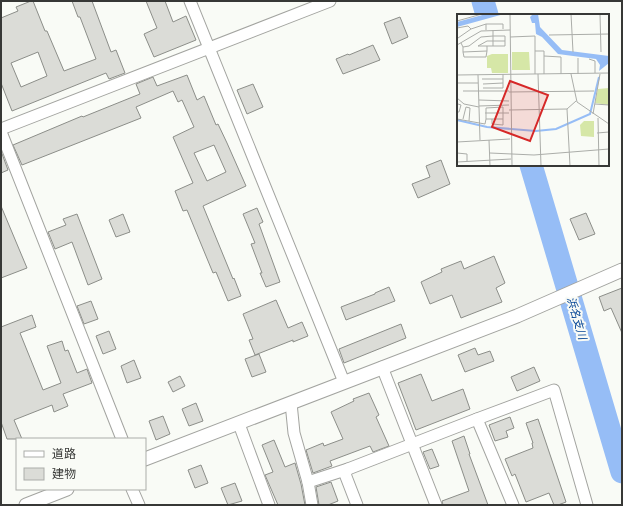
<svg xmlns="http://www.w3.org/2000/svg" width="623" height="506" font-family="Quicksand,'Noto Sans JP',sans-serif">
  <rect width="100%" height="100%" fill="#f9fbf6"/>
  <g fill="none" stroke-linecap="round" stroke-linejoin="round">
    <!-- river -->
    <g stroke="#96bdf6" stroke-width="23">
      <path d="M483 1 487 15"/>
      <path d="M531 165 622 472"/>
    </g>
  </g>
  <!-- building -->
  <g fill="#dbdcd7" stroke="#8c8e89" fill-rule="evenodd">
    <path d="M31 1H33L45 31H47L64 71 96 59 80 17H78L72 1H92L111 52 116 50 125 73 109 79 106 73 12 111 1 83V18L18 11 16 7ZM38 52 47 76 21 87 11 63Z"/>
    <path d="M146 1H165L173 22 186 16 196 40 154 57 144 34 157 28Z"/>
    <path d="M400 17 408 37 392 44 384 23Z"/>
    <path d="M373 45 380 60 343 74 336 59 348 54 349 55Z"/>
    <path d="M187 75 197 100 204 96 216 125 218 124 227 143 246 186 203 206 233 279 234 278 241 296 228 301 216 272 213 273 187 210 183 211 175 191 193 183 173 137 194 127 182 100 178 102 173 91 136 107 141 118 22 165 13 145 82 116 83 117 140 94 136 84 153 77 157 86ZM214 145 226 172 207 181 194 153Z"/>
    <path d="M253 84 263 107 247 114 237 90Z"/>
    <path d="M1 151 8 170 1 173Z"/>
    <path d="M441 160 450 184 418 198 412 184 430 177 426 166Z"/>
    <path d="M1 206 27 268 1 278Z"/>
    <path d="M257 208 263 222 259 224 280 282 266 287 260 273H262L251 244 255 243 243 214Z"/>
    <path d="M586 213 595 234 579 240 570 219Z"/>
    <path d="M77 214 102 279 88 285 72 242 55 249 48 232 66 225 63 219Z"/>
    <path d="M123 214 130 232 116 237 109 220Z"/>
    <path d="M494 256 505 283 496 288 502 302 461 318 452 295 430 304 421 282 442 272 441 269 461 261 464 269Z"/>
    <path d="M389 287 395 301 346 320 341 307 375 294V293Z"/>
    <path d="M622 288V333L611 308 604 311 599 297Z"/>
    <path d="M276 300 288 328 302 322 308 336 293 342V340L255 355 249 340 253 339 243 314Z"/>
    <path d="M91 301 98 319 84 324 77 306Z"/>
    <path d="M32 315 36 327 20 333 43 390 61 383 47 346 62 341 65 351 68 350 77 373 87 369 92 383 63 394 68 406 54 412 52 405 14 420 22 439H7L1 422V327Z"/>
    <path d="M401 324 406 338 344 363 339 349Z"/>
    <path d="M109 331 116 349 103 354 96 336Z"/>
    <path d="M475 348 478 355 490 351 494 361 465 372 458 355Z"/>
    <path d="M259 354 266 372 252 377 245 359Z"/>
    <path d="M134 360 141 378 127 383 121 366Z"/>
    <path d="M534 367 540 381 517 391 511 377Z"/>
    <path d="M421 374 432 401 463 389 470 409 416 430 398 383Z"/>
    <path d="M180 376 185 386 173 392 168 382Z"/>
    <path d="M369 393 379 415 376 417 389 446 373 452 370 446 330 461 332 466 313 473 306 450 323 443 324 446 343 439 331 412 354 401 353 399Z"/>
    <path d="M196 403 203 421 189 426 182 409Z"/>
    <path d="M163 416 170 434 156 440 149 421Z"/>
    <path d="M510 417 514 428 506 431 508 437 495 441 489 425Z"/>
    <path d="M538 419 566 502 558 505H554L549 493 526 502 515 474 512 476 505 459 533 448 532 443H533L526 423Z"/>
    <path d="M464 436 470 454H469L488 505H443L442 501 469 491 452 441Z"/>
    <path d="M274 440 285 467 295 463 301 484 305 505H278L265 475 273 472 262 445Z"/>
    <path d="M432 449 439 466 430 469 423 452Z"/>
    <path d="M201 465 208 483 195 488 188 470Z"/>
    <path d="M331 482 338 501 328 505H319L316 487Z"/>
    <path d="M235 483 242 501 228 505 221 488Z"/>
  </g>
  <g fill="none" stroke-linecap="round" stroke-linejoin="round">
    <!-- minor casing -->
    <g stroke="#a3a4a0" stroke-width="13">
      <g id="minor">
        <path d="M190 1 344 382"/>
        <path d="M1 129 330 1"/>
        <path d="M1 132 122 439"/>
        <path d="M382 367 436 505"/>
        <path d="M291 403 294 433 308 482 312 505"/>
        <path d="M477 419 554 390 587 505"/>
        <path d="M239 424 269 505"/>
        <path d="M308 482 348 469"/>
        <path d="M132 489 139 505"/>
        <path d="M357 505 345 474 348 469 477 419 513 505"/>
      </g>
    </g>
    <!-- tertiary casing -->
    <g stroke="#a3a4a0" stroke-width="15">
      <g id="tertiary">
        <path d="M145 459 517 316 622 270"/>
        <path d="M26 505 67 489"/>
      </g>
    </g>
    <!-- minor -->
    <use href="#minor" stroke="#fff" stroke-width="11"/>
    <!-- tertiary -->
    <use href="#tertiary" stroke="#fff" stroke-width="13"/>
  </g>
  <g text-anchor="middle" stroke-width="4" stroke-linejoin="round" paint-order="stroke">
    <!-- water labels -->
    <g font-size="11" font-style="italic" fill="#034495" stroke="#f9fbf6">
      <text transform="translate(577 318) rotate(74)" y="4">浜名支川</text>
    </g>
  </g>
  <!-- overview -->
  <g transform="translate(457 14)">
    <rect width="152" height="152" fill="#f9fbf6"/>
    <path d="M55 38H72L73 56H55ZM35 40H51V59H35L34 54H30V42ZM152 74V91L138 89 141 75ZM127 107H137V123L124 122 123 111Z" fill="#d6e7a7"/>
    <path d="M29 0H47L0 13V8ZM76 0H81L83 13 105 36 152 42V49L142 57 143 51 139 45 101 40 85 23 79 20 78 9H75L73 3Z" fill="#96bdf6"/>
    <path fill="none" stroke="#96bdf6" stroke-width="2" d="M0 106 30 113 79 117 99 115 133 100 142 63"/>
    <path fill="none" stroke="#abada9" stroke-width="1" d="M53 0 55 152M114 0 116 38M143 0 144 38M0 7 25 0M0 14 11 12 14 15 29 10M29 16V10H46V15M92 21 152 20M36 22H48V27H36ZM53 23 78 22V60M1 24 14 15M4 29 6 33 12 32 24 23 36 22V16M0 31 24 17 53 16M36 32H21L30 27H36V32H48V27M6 33V38L30 37V32M78 37H87V60M6 38 7 43H29L30 37M87 42 104 43V60M121 44V60M132 45 138 47V59M81 60 84 152M114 60 120 88 152 110M0 61 152 59M21 61 23 126M25 65H46M0 69H21M26 70 46 69M26 74H46M46 74V60M6 77H52M52 78 137 77M0 84 7 90 22 93M22 86 52 87M138 90 152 91M22 92 52 91M29 94 46 93V105H29ZM110 95 113 152M52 96 110 95 119 87M0 98H2L4 91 1 90M28 99H52M136 100 143 60M141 104 142 152M0 105 28 110 29 105M6 105 9 93 13 94 12 107M35 105V110L46 111V105M140 119 152 118M32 126 33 152M0 128 53 125M0 139 10 140V147M33 139 77 141 152 135M0 148 54 145"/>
    <path fill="#d62828" fill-opacity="0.15" stroke="#d62828" stroke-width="2" d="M53 67 91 81 73 127 35 113Z"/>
    <rect width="152" height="152" fill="none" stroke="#373836" stroke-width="2"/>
  </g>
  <!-- border -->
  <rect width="623" height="506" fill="none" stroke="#373836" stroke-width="4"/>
  <!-- legend -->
  <rect x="16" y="438" width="130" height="52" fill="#f9fbf6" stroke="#abada9"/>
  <rect x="24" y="451" width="20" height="6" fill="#ffffff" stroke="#abada9"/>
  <text x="52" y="458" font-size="12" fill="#373836">道路</text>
  <rect x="24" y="468" width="20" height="12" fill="#dbdcd7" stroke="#abada9"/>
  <text x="52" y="478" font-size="12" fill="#373836">建物</text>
</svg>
